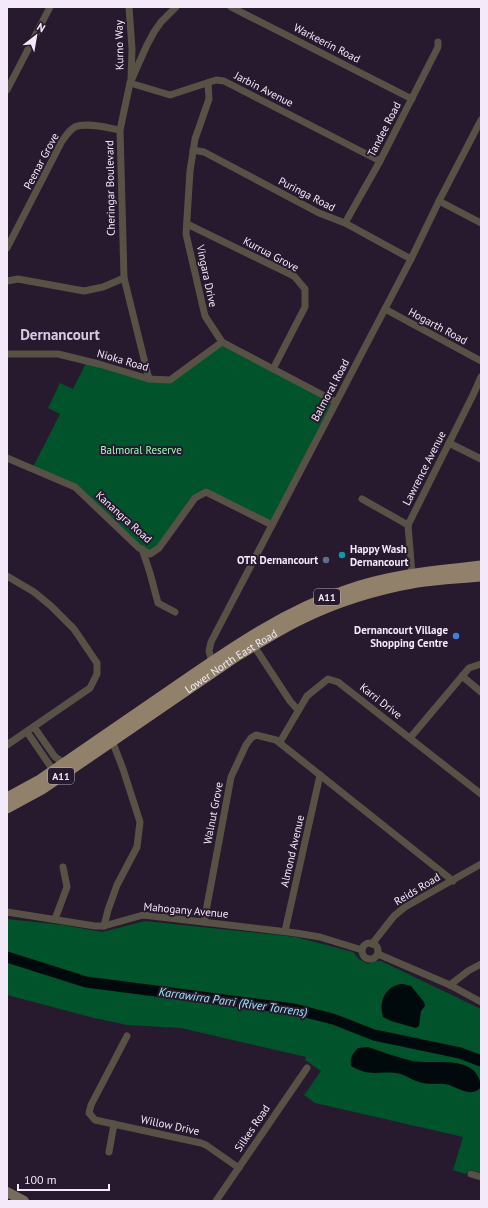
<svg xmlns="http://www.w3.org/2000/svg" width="488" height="1208" font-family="'PT Sans',sans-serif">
  <rect width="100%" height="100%" fill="#27192e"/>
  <!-- green -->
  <g fill="#00532a">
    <path d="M222 342 336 402 272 525 206 492 195 498 159 548 150 554 75 487 32 469 60 414 48 408 60 383 73 389 87 361 170 380Z"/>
    <path d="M7 919 63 925 102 932 145 921 296 937 353 952 359 959 368 964 374 961H381L481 1009V1173L471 1170 465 1174 453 1170 463 1137 315 1103 304 1095 321 1071 305 1060 306 1057 181 1028 127 1025 94 1018 7 995Z"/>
  </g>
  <!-- water -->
  <g fill="#00090b">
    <path d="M403 984 411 986 424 1002 425 1006 421 1011 419 1026 416 1028 391 1021 383 1017C378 1001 386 985 403 984Z"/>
    <path d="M368 1047C382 1052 397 1057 412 1061 434 1065 478 1053 481 1087 471 1100 456 1085 444 1084 435 1083 429 1085 419 1082 412 1080 404 1074 396 1073 377 1071 370 1077 351 1066 350 1058 352 1054 358 1048Z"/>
  </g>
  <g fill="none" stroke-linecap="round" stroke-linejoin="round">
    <!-- river -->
    <path stroke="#00090b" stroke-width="11" d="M7 957 86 982 294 1009 333 1019 374 1035 460 1053 481 1061"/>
    <!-- street -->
    <g stroke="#585146" stroke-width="7">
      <path d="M129 7 132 49 131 79"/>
      <path d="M231 7 412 99"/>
      <path d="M130 83 170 95 216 80 224 81 380 161"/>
      <path d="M208 83 209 99 195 139 190 171 186 234 205 316 222 342 336 402"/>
      <path d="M7 90 50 7"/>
      <path d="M193 150 204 152 319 213 345 223 411 259"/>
      <path d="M439 201 481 223"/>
      <path d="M345 223 380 161 438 47V42"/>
      <path d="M187 224 294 276 305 289V307L273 369"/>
      <path d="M7 248 62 141C66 136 69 130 75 127 86 122 108 128 120 130"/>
      <path d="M7 281 18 279 84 291 103 287 124 278"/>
      <path d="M385 309 481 361"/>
      <path d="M7 354H58L99 364 149 379 170 380 222 342"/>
      <path d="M149 379 124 278 120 130 130 83 147 45 154 32 161 22 176 7"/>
      <path d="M449 443 481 459"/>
      <path d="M7 458 75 487 139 548 150 554 159 548 195 498 206 492 272 525"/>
      <path d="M362 499 408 525"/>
      <path d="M142 549 150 573 158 603 175 612"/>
      <path d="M412 574 408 525 473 395 481 377"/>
      <path d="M7 576 34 592 51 606 74 629 97 663V674L90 688 7 745"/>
      <path d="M252 643 290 701 298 710"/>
      <path d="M213 665 209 651 211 642 411 259 439 201 481 120"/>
      <path d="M462 676 481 692"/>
      <path d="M34 727 55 757 64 763"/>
      <path d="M27 732 53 770 56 771"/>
      <path d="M410 738 469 668 481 664"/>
      <path d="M280 742 307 696 328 679 338 682 481 794"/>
      <path d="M7 912 95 926H104L143 915 296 933 320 937 362 950"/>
      <path d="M55 919 67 887 63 867"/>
      <path d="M204 922 231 777 246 745 251 738 256 735 276 740 453 881"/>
      <path d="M104 926 108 910 117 885 137 847 140 822 123 769 111 738"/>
      <path d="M285 931 320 775"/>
      <circle cx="370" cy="951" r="8"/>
      <path d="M372 944 394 916 405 907 481 864"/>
      <path d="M378 954 450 985 481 1002"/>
      <path d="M450 985 468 971 481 964"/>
      <path d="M127 1036 91 1105 89 1113 95 1120 201 1143 206 1145 239 1168"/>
      <path d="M109 1152 114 1124"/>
      <path d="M471 1174 481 1177"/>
      <path d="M216 1201 307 1068"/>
    </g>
    <!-- secondary -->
    <path stroke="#786c5b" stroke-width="10" d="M7 1192 24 1201"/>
    <!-- primary -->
    <g stroke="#91816b" stroke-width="11">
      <path d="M7 798 40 780C88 747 136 714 184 681 235 646 286 611 345 591 389 575 435 571 481 566"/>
      <path id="s1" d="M7 808 42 789 235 657C257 644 278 630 301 619 337 601 377 589 417 582 438 579 460 578 481 576"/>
    </g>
  </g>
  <!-- markers -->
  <circle fill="#0f9aa8" stroke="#27192e" stroke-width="1.5" cx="342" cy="555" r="4"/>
  <circle fill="#5c6f8a" stroke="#27192e" stroke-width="1.5" cx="326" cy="560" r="4"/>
  <circle fill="#3f7fe0" stroke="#27192e" stroke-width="1.5" cx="456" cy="636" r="4"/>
  <g text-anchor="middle" stroke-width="4" stroke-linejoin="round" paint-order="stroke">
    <!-- shield labels -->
    <g fill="#27192e" stroke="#b6abbb" stroke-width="1">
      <rect x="314" y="589" width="26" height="16" rx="3"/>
      <rect x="48" y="768" width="26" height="16" rx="3"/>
    </g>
    <g font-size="10" font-weight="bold" fill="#f3e9f8">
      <text x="327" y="601">A11</text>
      <text x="61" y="780">A11</text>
    </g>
    <!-- street labels -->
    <g font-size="11" fill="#f3e9f8" stroke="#27192e">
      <text transform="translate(327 43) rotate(27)" y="4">Warkeerin Road</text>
      <text transform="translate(119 45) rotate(-91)" y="4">Kurno Way</text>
      <text transform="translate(264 89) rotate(27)" y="4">Jarbin Avenue</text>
      <text transform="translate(384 129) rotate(-63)" y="4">Tandee Road</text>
      <text transform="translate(41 161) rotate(-62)" y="4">Peenar Grove</text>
      <text transform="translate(110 188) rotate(-91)" y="4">Cheringar Boulevard</text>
      <text transform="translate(307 194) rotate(27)" y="4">Puringa Road</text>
      <text transform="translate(271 254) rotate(28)" y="4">Kurrua Grove</text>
      <text transform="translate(207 276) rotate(78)" y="4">Vingara Drive</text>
      <text transform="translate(438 326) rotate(28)" y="4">Hogarth Road</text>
      <text transform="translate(123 360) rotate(16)" y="4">Nioka Road</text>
      <text transform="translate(330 390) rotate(-62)" y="4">Balmoral Road</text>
      <text transform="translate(424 468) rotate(-63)" y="4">Lawrence Avenue</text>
      <text transform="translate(124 517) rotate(42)" y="4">Kanangra Road</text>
      <text dy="4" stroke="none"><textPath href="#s1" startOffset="268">Lower North East Road</textPath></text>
      <text transform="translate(381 701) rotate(38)" y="4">Karri Drive</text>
      <text transform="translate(213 813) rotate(-79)" y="4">Walnut Grove</text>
      <text transform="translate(292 851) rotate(-77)" y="4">Almond Avenue</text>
      <text transform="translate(417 889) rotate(-31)" y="4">Reids Road</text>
      <text transform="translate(186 910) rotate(5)" y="4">Mahogany Avenue</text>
      <text transform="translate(170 1125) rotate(12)" y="4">Willow Drive</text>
      <text transform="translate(252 1128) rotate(-56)" y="4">Silkes Road</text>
    </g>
    <!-- park labels -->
    <g font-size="11" fill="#98fdba" stroke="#27192e">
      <text x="141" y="454">Balmoral Reserve</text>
    </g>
    <!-- poi labels -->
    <g font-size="11" font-weight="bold" fill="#f3e9f8" stroke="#27192e" text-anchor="end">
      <text x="350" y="553" text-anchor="start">Happy Wash<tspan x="350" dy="13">Dernancourt</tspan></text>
      <text x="318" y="564">OTR Dernancourt</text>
      <text x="448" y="634">Dernancourt Village<tspan x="448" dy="13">Shopping Centre</tspan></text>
    </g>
    <!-- water labels -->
    <g font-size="12" font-style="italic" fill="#9ae8f8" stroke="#27192e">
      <text transform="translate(233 1002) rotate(8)" y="4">Karrawirra Parri (River Torrens)</text>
    </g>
    <!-- district labels -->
    <g font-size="15" font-weight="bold" fill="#dac7e4" stroke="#27192e">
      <text x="60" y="340">Dernancourt</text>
    </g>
  </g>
  <!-- border -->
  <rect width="488" height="1208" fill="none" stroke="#f3e9f8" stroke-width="16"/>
  <!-- north arrow -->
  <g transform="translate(36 36) rotate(31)" stroke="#27192e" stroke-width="3" paint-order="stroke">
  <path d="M0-3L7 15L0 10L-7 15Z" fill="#f3e9f8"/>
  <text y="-6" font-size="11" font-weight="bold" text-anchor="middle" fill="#f3e9f8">N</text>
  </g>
  <!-- scale -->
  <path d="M18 1184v6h91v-6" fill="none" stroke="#f3e9f8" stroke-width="2"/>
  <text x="24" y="1184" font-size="12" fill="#f3e9f8" stroke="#27192e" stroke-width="3" paint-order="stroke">100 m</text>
</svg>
